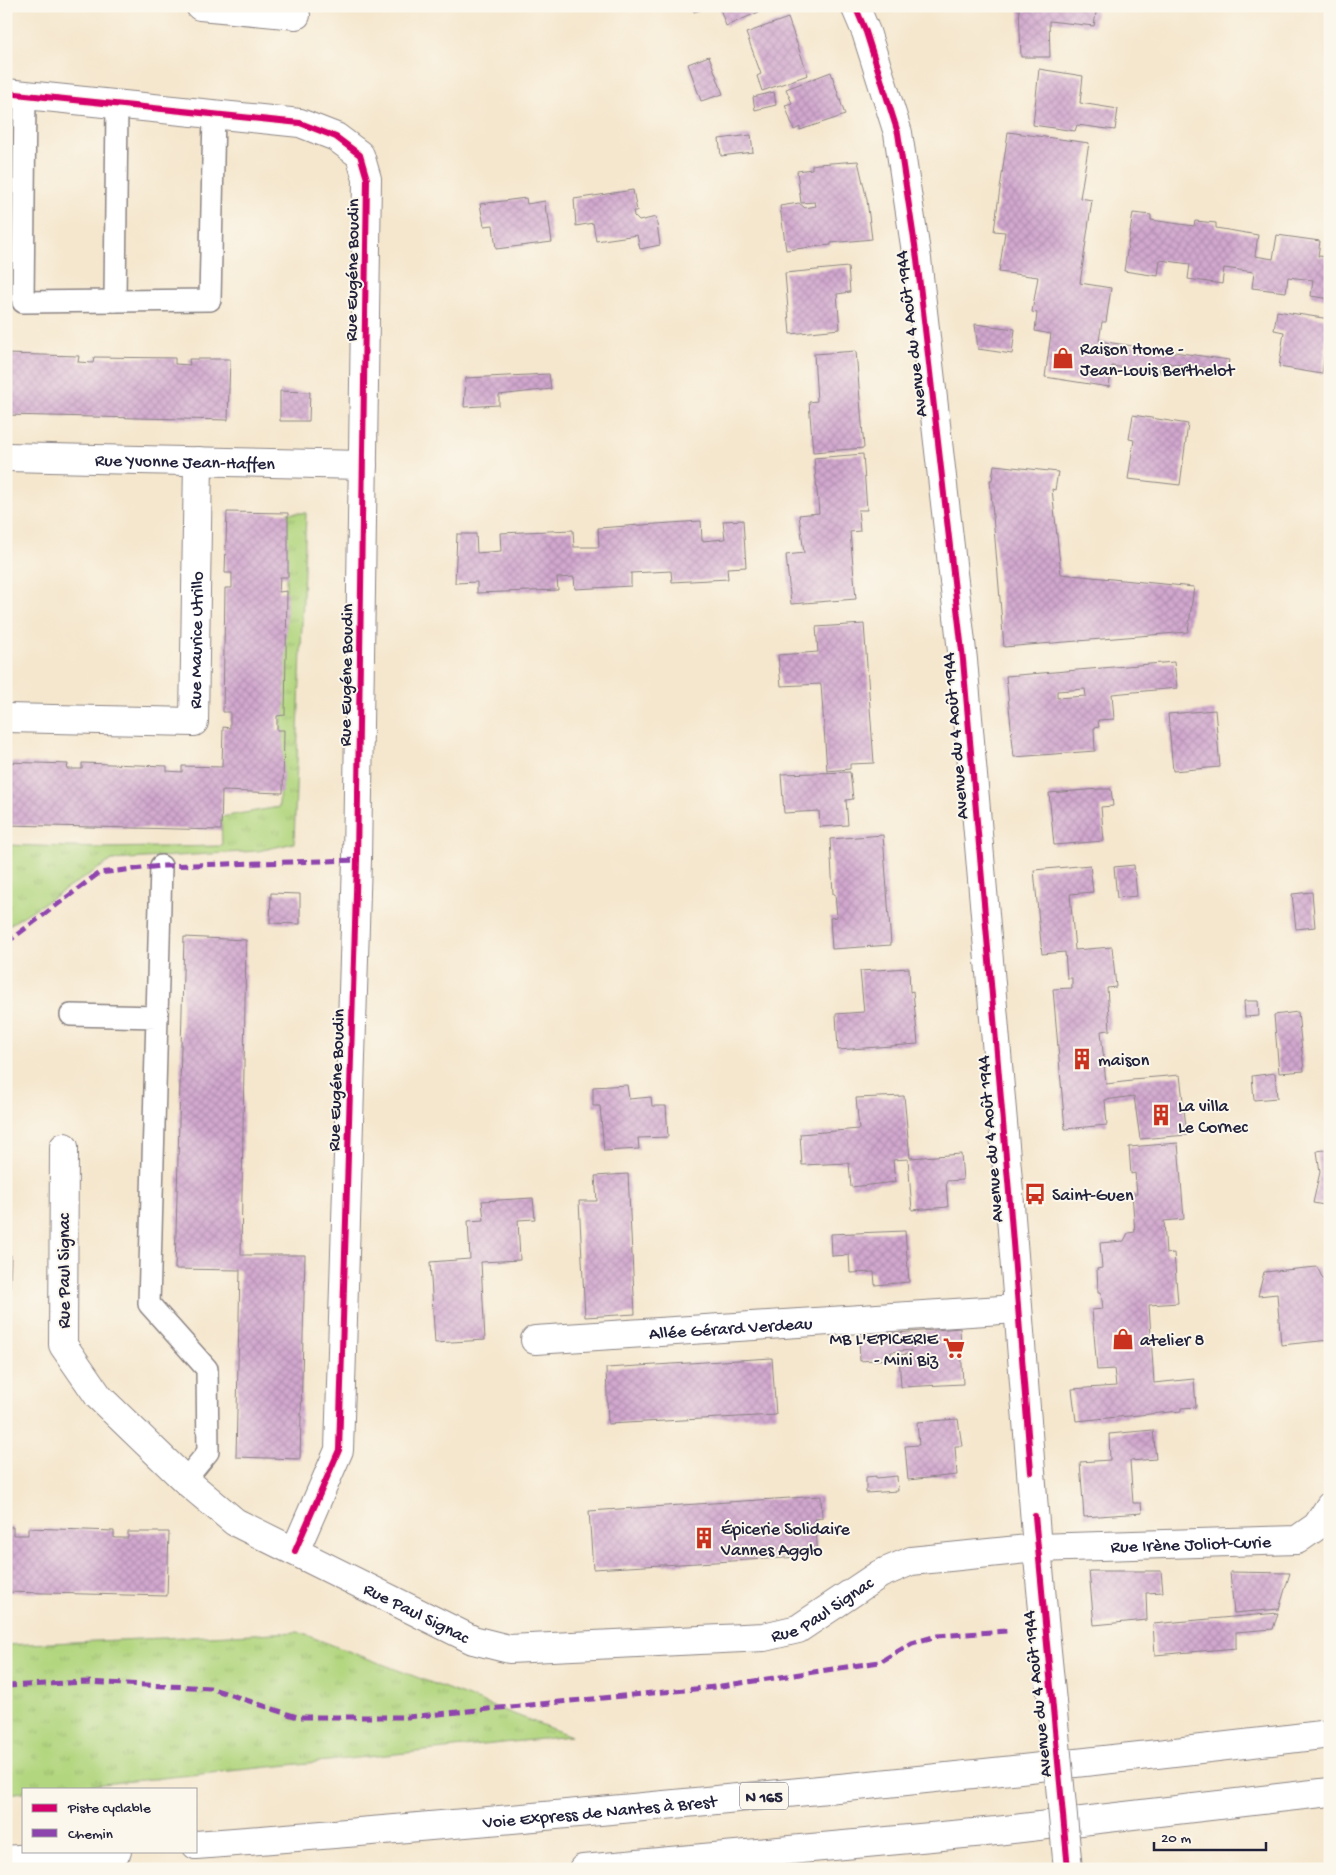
<svg xmlns="http://www.w3.org/2000/svg" width="1336" height="1875" font-family="'Gochi Hand',sans-serif">
  <defs>
    <pattern id="grass-tufts" width="24" height="20" patternUnits="userSpaceOnUse" patternTransform="scale(1.25)"><rect width="24" height="20" fill="#b2d67f"/><path d="M3 7l-1-3M5 7V3M7 7l1-3M15 17l-1-3M17 17v-4M19 17l1-3" fill="none" stroke="#99b76f"/></pattern>
    <pattern id="building-cross-hatch" width="8" height="8" patternUnits="userSpaceOnUse" patternTransform="scale(1.25)"><rect width="8" height="8" fill="#d1a7ce"/><path d="M0 0l8 8M0 8l8-8" fill="none" stroke="#b38fb2"/></pattern>
  </defs>
  <rect width="100%" height="100%" fill="#fbf7ec"/>
  <filter id="ink" filterUnits="userSpaceOnUse"><feTurbulence type="fractalNoise" baseFrequency=".02" numOctaves="2"/><feDisplacementMap in="SourceGraphic" scale="10" xChannelSelector="R" yChannelSelector="G"/><feConvolveMatrix kernelMatrix="1 2 1 2 8 2 1 2 1" color-interpolation-filters="sRGB"/></filter>
  <filter id="wash" filterUnits="userSpaceOnUse"><feTurbulence type="fractalNoise" baseFrequency=".0096" numOctaves="4" result="noise"/><feDisplacementMap in="SourceGraphic" scale="20" xChannelSelector="R" yChannelSelector="G"/><feGaussianBlur stdDeviation="1.12" result="paint"/><feColorMatrix in="noise" values="0 0 0 0 0 0 0 0 0 0 0 0 0 0 0 0 0 1.4 0 .05"/><feComposite in="paint" operator="in"/></filter>
  <g filter="url(#wash)">
    <rect width="100%" height="100%" fill="#f5e7ce"/>
    <!-- grass -->
    <g fill="url(#grass-tufts)" stroke="#6a7c5d">
      <path d="M288 513H306L294 843 258 851 112 860 6 927V845L101 848 222 846 221 817 279 807Z"/>
      <path d="M298 1632 571 1736 54 1789H24V1792L6 1794V1645Z"/>
    </g>
    <g id="blocks">
      <!-- building -->
      <g fill="url(#building-cross-hatch)" fill-rule="evenodd">
        <path d="M692 6H709V7L694 12Z"/>
        <path d="M719 6H773L726 26Z"/>
        <path d="M1019 6H1097L1094 26 1049 21 1050 57H1021Z"/>
        <path d="M788 18 808 75 762 91 757 76 761 74 746 33Z"/>
        <path d="M709 56 723 94 701 101 688 64Z"/>
        <path d="M1039 69 1083 76 1080 103 1118 109 1115 130 1077 125 1075 131 1033 125Z"/>
        <path d="M831 72 845 115 800 130V127L794 130 785 105 792 103 786 89Z"/>
        <path d="M774 92 776 105 755 110 753 97Z"/>
        <path d="M1008 132 1089 143 1080 198 1092 200 1080 283 1111 288 1106 322H1102L1099 341 1229 360 1227 371 1161 362 1159 373 1112 366 1109 387 1045 377 1051 334 1035 331 1037 313 1032 312 1038 277 999 272 1005 232 994 231Z"/>
        <path d="M751 135 753 152 721 156 719 139Z"/>
        <path d="M858 161 867 200 872 239 831 243V245L786 250 780 206 799 203 805 208 816 206 815 202 801 203 797 171 812 169V165L818 164Z"/>
        <path d="M633 190 637 211H633L634 216 639 221 656 217 660 245 640 249 637 235 596 241 593 223 576 226 574 199Z"/>
        <path d="M526 198 527 204 545 201 546 214H548L552 242 496 249 493 225 484 226 480 204Z"/>
        <path d="M1133 213 1151 215V220L1194 226 1195 221 1216 223V228L1258 235 1255 256 1273 259 1277 235 1320 241 1318 256 1330 257V299L1311 296 1313 280 1288 277 1286 292 1252 288 1254 272 1224 268 1222 284 1188 279 1190 264 1160 260 1158 276 1124 271Z"/>
        <path d="M848 267 850 292 837 294 840 329 790 334 785 273Z"/>
        <path d="M1277 311 1330 319V328H1328L1322 374 1279 367 1284 332 1274 330Z"/>
        <path d="M975 324 1015 329 1012 354 978 349Z"/>
        <path d="M856 351 864 448 813 452 809 402 817 401 814 354Z"/>
        <path d="M6 354 79 356 78 362 93 363 94 357 175 358V364L190 365 189 359H230L228 420 6 415Z"/>
        <path d="M549 374 551 389 499 395V405L464 407 466 378Z"/>
        <path d="M280 391 310 392 309 421H280Z"/>
        <path d="M1133 415 1188 424 1180 485 1128 479 1134 440 1129 439Z"/>
        <path d="M863 454 867 510H858L860 531 850 532 856 599 791 604 786 555 804 553 799 515 819 513 814 458Z"/>
        <path d="M994 465 1058 472 1055 490 1052 489 1061 574 1194 587 1188 632 1004 647 990 480H992Z"/>
        <path d="M227 512 288 513V577H280L279 592 287 591 285 715 277 716V730H284L283 793 222 791 221 830 6 825V762L68 764 67 769H82V763L167 766V771L182 772V766L222 767 223 727 230 728V712H223L225 588H232V573H225Z"/>
        <path d="M743 520 746 567 727 568 728 579 672 582 671 571 631 573V586L575 589 574 577 557 578 558 590 477 593V582L455 583 457 534H476L477 553 501 551 500 533 573 530 574 547H599L598 528 701 521 702 541 725 539 723 521Z"/>
        <path d="M864 624 874 763 850 764V769L827 771 821 684 781 686 778 655 818 652 816 627Z"/>
        <path d="M1174 662 1177 688 1112 694 1114 719 1098 720 1099 727 1094 728 1095 751 1014 757 1006 676ZM1085 689 1086 696 1057 698V691Z"/>
        <path d="M1215 710 1220 767 1173 771 1168 714Z"/>
        <path d="M850 772 853 799 846 800 848 825 820 827 819 811 784 813 781 774Z"/>
        <path d="M1100 789H1111L1113 806 1101 807 1104 841 1054 845 1049 793Z"/>
        <path d="M883 835 891 945 832 949 830 918 837 917 835 894H833L830 839Z"/>
        <path d="M1090 865 1093 892 1070 894 1075 950 1112 947 1116 987 1107 988 1110 1030 1101 1031 1106 1084 1132 1081V1079L1180 1075 1187 1135 1140 1139 1134 1096 1105 1100 1107 1125 1065 1129 1053 989 1072 988V978H1067L1065 952 1042 954 1034 870Z"/>
        <path d="M1134 865 1137 896 1117 898 1114 867Z"/>
        <path d="M1312 892 1315 927 1296 929 1292 894Z"/>
        <path d="M271 893 300 894V924L270 923Z"/>
        <path d="M184 937 246 940 241 1255H305L300 1459 236 1457 240 1270 175 1269Z"/>
        <path d="M909 968 910 992 913 991 918 1044 838 1050 836 1014 864 1012 860 971Z"/>
        <path d="M1244 1001H1258L1259 1016 1245 1017Z"/>
        <path d="M1298 1012 1304 1071 1279 1073 1274 1015Z"/>
        <path d="M1275 1073 1277 1098 1254 1100 1252 1076Z"/>
        <path d="M627 1085 629 1099 651 1097 652 1106H666L668 1137 638 1138 639 1149 604 1151 600 1106H593V1087Z"/>
        <path d="M904 1096 910 1158 961 1154 963 1180 946 1181 948 1207 912 1210 908 1159 893 1160 895 1182 851 1187 849 1163 802 1165 800 1134 859 1129 856 1098Z"/>
        <path d="M1178 1143 1184 1219 1164 1221 1166 1254 1174 1253 1178 1303 1149 1305 1154 1383 1194 1379 1196 1407 1181 1408V1411L1076 1421 1072 1389 1116 1386 1114 1369 1097 1370 1092 1310 1103 1309 1101 1292H1098L1097 1269 1102 1268 1100 1243 1124 1241 1128 1233 1135 1232 1132 1194H1137L1135 1173 1131 1174 1129 1147Z"/>
        <path d="M1330 1149V1206L1313 1203 1320 1172 1317 1151Z"/>
        <path d="M628 1174 635 1314 585 1317 579 1201H597L595 1176Z"/>
        <path d="M533 1198 535 1219 518 1220 520 1260 481 1262 485 1340 435 1343 430 1262 470 1259 468 1221 484 1220 482 1201Z"/>
        <path d="M905 1231 909 1282 875 1285 874 1272 850 1273 849 1255 832 1256 831 1234Z"/>
        <path d="M6 1255H11L8 1353H6Z"/>
        <path d="M1317 1267 1328 1289 1330 1340 1281 1345 1277 1294 1258 1296 1264 1272Z"/>
        <path d="M960 1328 963 1384 901 1387 899 1355 910 1354 911 1350 891 1352V1359L860 1361 859 1336Z"/>
        <path d="M772 1358 776 1415 608 1424 606 1368Z"/>
        <path d="M958 1419 962 1446H955L957 1475 908 1480 905 1446 919 1445 917 1422Z"/>
        <path d="M1153 1430 1156 1459 1130 1461 1133 1503H1141L1142 1513 1084 1517 1080 1462 1110 1460 1109 1434Z"/>
        <path d="M876 1476V1478L897 1476 898 1491 866 1493V1477Z"/>
        <path d="M821 1496 822 1518 815 1519 818 1556 593 1569 589 1511Z"/>
        <path d="M6 1527H13V1535H28V1528L114 1531V1538H128V1532H169L167 1596 6 1592Z"/>
        <path d="M1089 1571H1161L1163 1592 1146 1593 1147 1620 1094 1625Z"/>
        <path d="M1230 1572 1290 1573 1279 1609 1234 1613Z"/>
        <path d="M1278 1613 1273 1629 1236 1632V1648L1155 1655 1153 1624Z"/>
      </g>
    </g>
  </g>
  <g filter="url(#ink)">
    <use href="#blocks" fill-opacity="0" stroke="#8c8484" stroke-width="1"/>
    <g fill="none" stroke-linecap="round" stroke-linejoin="round">
      <!-- service casing -->
      <g stroke="#8c8484" stroke-width="24">
        <g id="service">
          <path d="M25 95 23 302 210 300 214 114"/>
          <path d="M115 301 117 104"/>
          <path d="M71 1015 157 1017 149 1304 207 1369 208 1452 185 1480"/>
          <path d="M157 1017 161 866"/>
        </g>
      </g>
      <!-- minor casing -->
      <g stroke="#8c8484" stroke-width="30">
        <g id="minor">
          <path d="M200 6 296 15"/>
          <path d="M6 93 300 123 336 137 360 155 367 179 357 860 339 1450 295 1551"/>
          <path id="s1" d="M6 457 363 465"/>
          <path id="s2" d="M6 718 194 722 198 461"/>
          <path id="s3" d="M64 1147 63 1345 99 1397 185 1480 235 1522 473 1640 509 1649 764 1637 798 1629 880 1574 911 1561 1037 1548 1297 1540 1317 1526 1330 1506"/>
          <path id="s4" d="M535 1340 1017 1309"/>
        </g>
      </g>
      <!-- tertiary casing -->
      <g stroke="#8c8484" stroke-width="30">
        <path id="tertiary" d="M855 6 866 32 898 133 917 259 963 660 1009 1192 1037 1548 1052 1702"/>
      </g>
      <!-- trunk casing -->
      <g stroke="#8c8484" stroke-width="30">
        <g id="trunk">
          <path id="s5" d="M196 1845C575 1816 953 1779 1330 1734"/>
          <path d="M6 1860 117 1851"/>
          <path d="M583 1869 996 1831 1330 1792"/>
        </g>
      </g>
      <!-- service -->
      <use href="#service" stroke="#fff" stroke-width="21"/>
      <!-- minor -->
      <use href="#minor" stroke="#fff" stroke-width="28"/>
      <!-- tertiary -->
      <use href="#tertiary" stroke="#fff" stroke-width="28"/>
      <!-- trunk -->
      <use href="#trunk" stroke="#fff" stroke-width="28"/>
      <!-- tertiary-bridge casing -->
      <g stroke="#8c8484" stroke-width="30" stroke-linecap="butt">
        <path id="tertiary-bridge" d="M1052 1702 1068 1869"/>
      </g>
      <!-- tertiary-bridge -->
      <use href="#tertiary-bridge" stroke="#fff" stroke-width="28"/>
      <!-- quiet -->
      <g stroke="#8e44ad" stroke-width="5" stroke-dasharray="10 5" stroke-linecap="butt">
        <path d="M6 943 99 873 161 866 357 860"/>
        <path d="M6 1686 84 1682 210 1688 297 1717H407L715 1687 880 1662 912 1643 937 1636 1007 1631"/>
      </g>
      <!-- cycleway casing -->
      <g stroke="#fbf7ec" stroke-width="9">
        <g id="cycleway">
          <path d="M855 6 866 32 898 133 917 259 963 660 1009 1192 1031 1472"/>
          <path d="M6 93 300 123 336 137 360 155 367 179 357 860 339 1450 295 1551"/>
          <path d="M1035 1516 1068 1869"/>
        </g>
      </g>
      <!-- cycleway -->
      <use href="#cycleway" stroke="#d6006c" stroke-width="6"/>
    </g>
  </g>
  <!-- icons -->
  <defs>
    <g id="shop-bare" transform="scale(1.725)"><path d="M-5-2.5h2.3a2.7 3.5 0 0 1 5.4 0H5L5.5 6h-11ZM-1.5-2.5h3a1.5 2.3 0 0 0-3 0Z" fill="#c8321e" stroke="#fbf7ec" stroke-width="2.5" paint-order="stroke"/></g>
    <g id="building-bare" transform="scale(1.725)"><path d="M-4-6H4V6H1V3H-1V6H-4ZM-2.5-4.3h1.7v1.8h-1.7ZM.8-4.3h1.7v1.8H.8ZM-2.5-1h1.7V.8h-1.7ZM.8-1h1.7V.8H.8Z" fill="#c8321e" stroke="#fbf7ec" stroke-width="2.5" paint-order="stroke"/></g>
    <g id="bus-bare" transform="scale(1.725)"><path d="M-5-6H5V4H4V6H2V4H-2V6H-4V4H-5ZM-3.5-4V0h7V-4ZM-3.5 1.2v1.5H-2V1.2ZM2 1.2v1.5H3.5V1.2Z" fill="#c8321e" stroke="#fbf7ec" stroke-width="2.5" paint-order="stroke"/></g>
    <g id="supermarket-bare" transform="scale(1.725)"><path d="M-6-5.5h2.5l.6 2H6L4.5 2H-2.5L-4.4-4H-6ZM-1.5 3.2a1.3 1.3 0 1 0 .1 0ZM3 3.2a1.3 1.3 0 1 0 .1 0Z" fill="#c8321e" stroke="#fbf7ec" stroke-width="2.5" paint-order="stroke"/></g>
  </defs>
  <g fill-rule="evenodd">
    <use href="#shop-bare" x="1063" y="358"/>
    <use href="#building-bare" x="1082" y="1059"/>
    <use href="#building-bare" x="1161" y="1115"/>
    <use href="#bus-bare" x="1035" y="1194"/>
    <use href="#shop-bare" x="1123" y="1339"/>
    <use href="#supermarket-bare" x="954" y="1348"/>
    <use href="#building-bare" x="704" y="1538"/>
  </g>
  <g text-anchor="middle" stroke-width="4" stroke-linejoin="round" paint-order="stroke">
    <!-- shield labels -->
    <rect fill="#fbf7ec" stroke="#636270" stroke-width="1" x="740" y="1782.5" width="48" height="27" rx="4"/>
    <g font-size="16" font-weight="bold" fill="#22223b">
      <text x="764" y="1802">N 165</text>
    </g>
    <!-- street labels -->
    <g font-size="18" fill="#22223b" stroke="#fbf7ec">
      <text transform="translate(351 270) rotate(-89)" y="6">Rue Eugéne Boudin</text>
      <text transform="translate(910 334) rotate(-97)" y="6">Avenue du 4 Août 1944</text>
      <text dy="6" stroke="none"><textPath href="#s1" startOffset="179">Rue Yvonne Jean-Haffen</textPath></text>
      <text dy="6" stroke="none"><textPath href="#s2" startOffset="270">Rue Maurice Utrillo</textPath></text>
      <text transform="translate(345 675) rotate(-89)" y="6">Rue Eugéne Boudin</text>
      <text transform="translate(954 736) rotate(-95)" y="6">Avenue du 4 Août 1944</text>
      <text transform="translate(335 1080) rotate(-88)" y="6">Rue Eugéne Boudin</text>
      <text transform="translate(989 1139) rotate(-95)" y="6">Avenue du 4 Août 1944</text>
      <text transform="translate(63 1271) rotate(-90)" y="6">Rue Paul Signac</text>
      <text dy="6" stroke="none"><textPath href="#s4" startOffset="196">Allée Gérard Verdeau</textPath></text>
      <text dy="6" stroke="none"><textPath href="#s3" startOffset="1452">Rue Irène Joliot-Curie</textPath></text>
      <text dy="6" stroke="none"><textPath href="#s3" startOffset="1069">Rue Paul Signac</textPath></text>
      <text dy="6" stroke="none"><textPath href="#s3" startOffset="649">Rue Paul Signac</textPath></text>
      <text transform="translate(1036 1694) rotate(-96)" y="6">Avenue du 4 Août 1944</text>
      <text dy="6" stroke="none"><textPath href="#s5" startOffset="405">Voie Express de Nantes à Brest</textPath></text>
    </g>
    <!-- poi labels -->
    <g font-size="18" fill="#22223b" stroke="#fbf7ec" text-anchor="start">
      <text x="1080" y="354">Raison Home -<tspan x="1080" dy="21">Jean-Louis Berthelot</tspan></text>
      <text x="1098" y="1065">maison</text>
      <text x="1178" y="1111">La villa<tspan x="1178" dy="21">Le Cornec</tspan></text>
      <text x="1052" y="1200">Saint-Guen</text>
      <text x="938" y="1344" text-anchor="end">MB L'EPICERIE<tspan x="938" dy="21">- Mini Biz</tspan></text>
      <text x="1140" y="1345">atelier 8</text>
      <text x="721" y="1534">Épicerie Solidaire<tspan x="721" dy="21">Vannes Agglo</tspan></text>
    </g>
  </g>
  <!-- margin -->
  <rect width="1336" height="1875" fill="none" stroke="#fbf7ec" stroke-width="25"/>
  <!-- legend -->
  <rect x="22" y="1788" width="175" height="65" fill="#fbf7ec" stroke="#a4a2a5"/>
  <rect x="32" y="1804" width="25" height="8" fill="#d6006c" stroke="#a4a2a5"/>
  <text x="68" y="1812" font-size="15" fill="#22223b">Piste cyclable</text>
  <rect x="32" y="1829" width="25" height="8" fill="#8e44ad" stroke="#a4a2a5"/>
  <text x="68" y="1838" font-size="15" fill="#22223b">Chemin</text>
  <!-- scale -->
  <path d="M1154 1842v8h112v-8" fill="none" stroke="#22223b" stroke-width="2.5"/>
  <text x="1161" y="1842" font-size="15" fill="#22223b" stroke="#fbf7ec" stroke-width="4" paint-order="stroke">20 m</text>
</svg>
